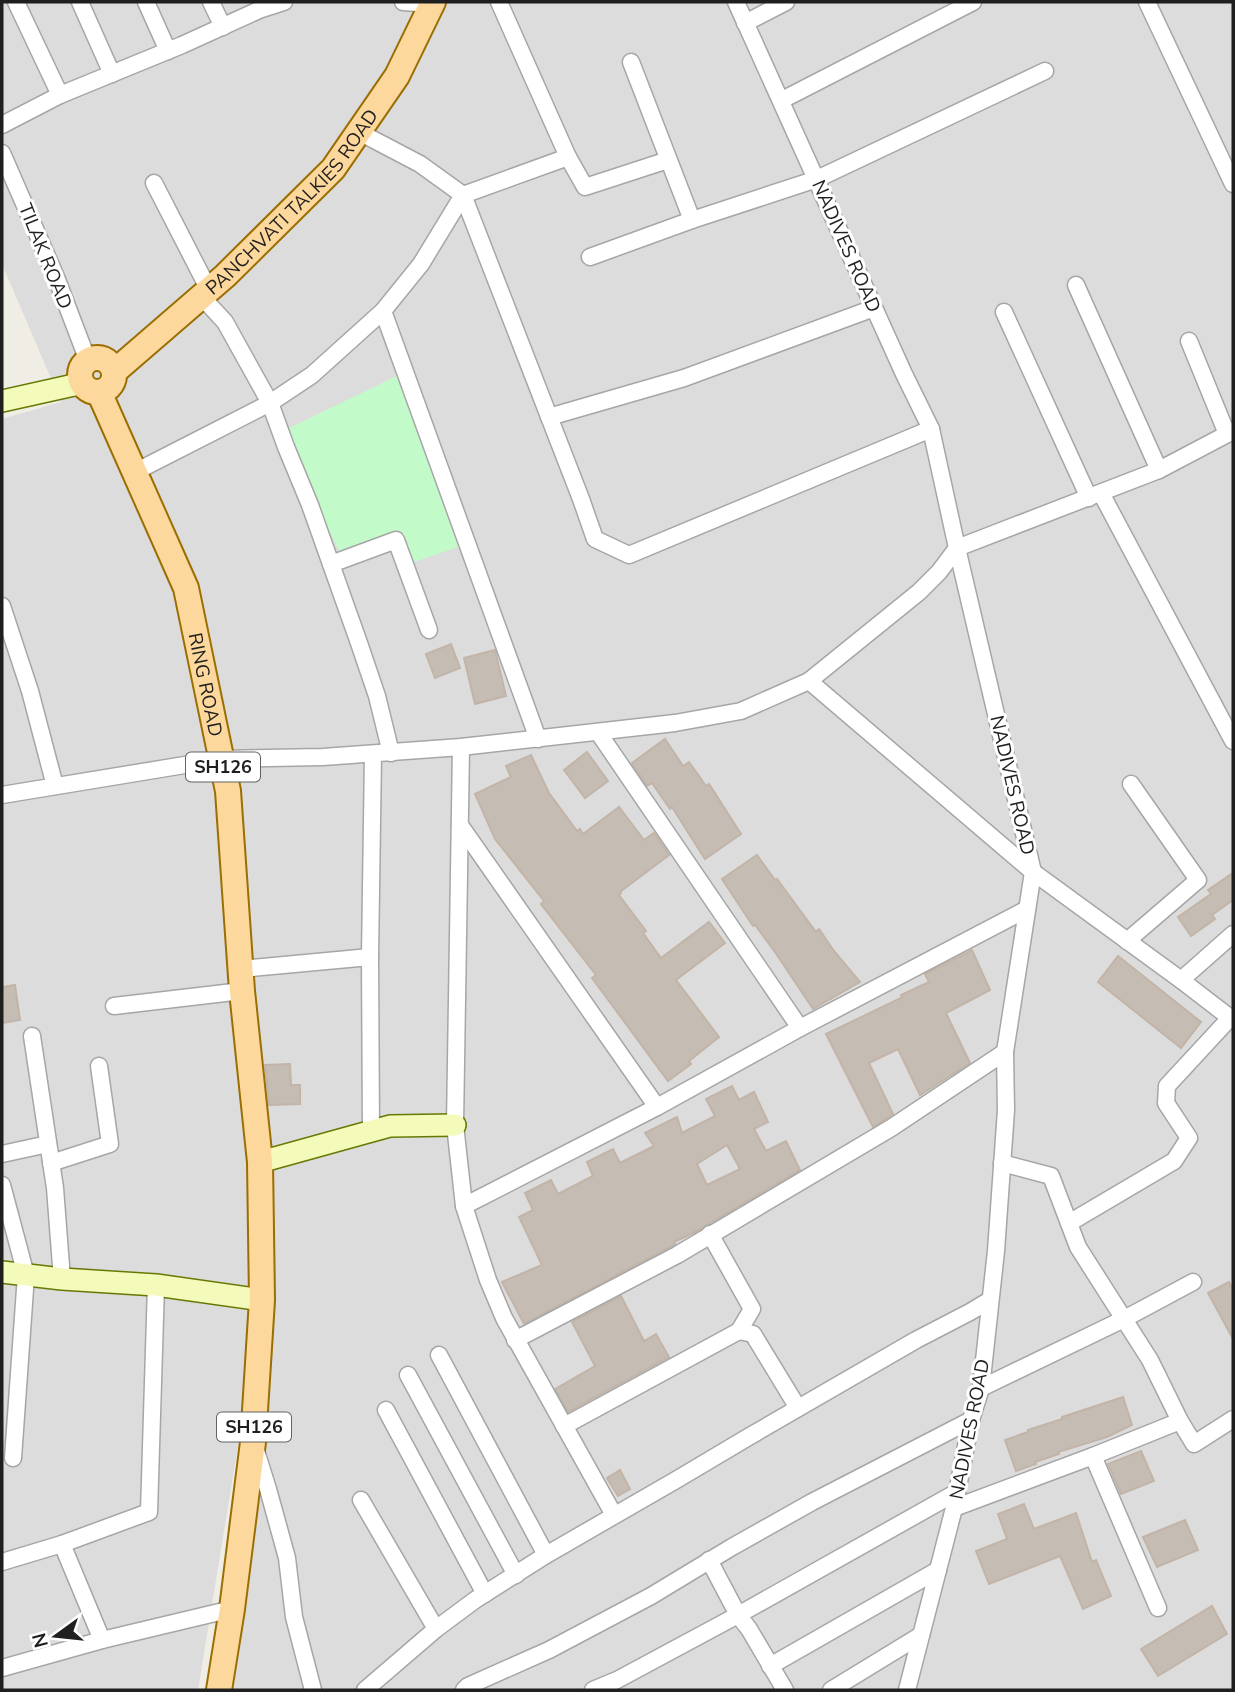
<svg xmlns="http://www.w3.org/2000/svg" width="1235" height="1692" font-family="'Nunito Sans',sans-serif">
  <rect width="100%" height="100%" fill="#f0ede5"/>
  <!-- residential -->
  <path fill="#dddcdc" d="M2 2H1233V1690H209L252 1409 250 1372 198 1690H2V419L61 402 2 264Z"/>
  <!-- park -->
  <path fill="#c2fac9" d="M405 372 467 544 405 565 396 540 343 559 281 432Z"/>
  <!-- building -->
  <g fill="#c5bcb4" stroke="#c2b4a7" stroke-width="2" fill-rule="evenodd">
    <path d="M451 644 460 668 435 678 426 654Z"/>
    <path d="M495 650 506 696 475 704 464 658Z"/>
    <path d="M665 739 683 766 689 762 706 786 709 784 741 834 705 859 672 807 670 809 652 783 647 786 632 763Z"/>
    <path d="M587 752 608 781 585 798 564 770Z"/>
    <path d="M531 755 549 793 577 831 580 829 583 834 619 807 644 840 654 833 669 855 620 892 621 893 619 895 646 931 643 933 661 958 709 922 725 943 676 980 719 1037 689 1061 691 1064 668 1081 592 978 596 975 541 904 544 901 495 839 475 794 511 777 506 766Z"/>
    <path d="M757 855 775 880 777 879 816 932 819 929 834 951 860 982 813 1009 775 952 755 925 753 926 722 879Z"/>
    <path d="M1233 873V900L1212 915 1215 919 1191 936 1178 917 1211 894 1208 890Z"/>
    <path d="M972 950 990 990 946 1013 970 1063 920 1095 898 1049 869 1063 893 1114 873 1127 826 1034 903 997 901 995 929 982 925 974Z"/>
    <path d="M1118 956 1201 1022 1181 1048 1098 982Z"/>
    <path d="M15 985 20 1020 2 1023V987Z"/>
    <path d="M290 1064 291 1085H300V1104L269 1105 265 1065Z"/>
    <path d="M732 1086 739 1100 754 1092 768 1122 754 1129 766 1151 786 1141 800 1170 695 1232 674 1242 675 1244 672 1246 524 1324 502 1282 542 1265 519 1217 533 1210 525 1193 551 1180 558 1194 593 1176 587 1162 613 1149 620 1163 654 1146 645 1133 677 1117 682 1133 715 1116 706 1099ZM727 1145 740 1169 707 1185 697 1164Z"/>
    <path d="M1229 1282 1233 1291V1339L1208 1293Z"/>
    <path d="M621 1296 644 1341 656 1334 669 1357 568 1412 555 1389 595 1366 572 1322Z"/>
    <path d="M1123 1397 1132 1425 1107 1437 1058 1452 1059 1454 1035 1462 1036 1464 1016 1471 1005 1440 1028 1432V1430L1062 1419V1417Z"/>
    <path d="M1141 1451 1154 1481 1121 1494 1108 1464Z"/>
    <path d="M620 1470 630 1489 618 1496 607 1478Z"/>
    <path d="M1024 1504 1034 1529 1076 1513 1092 1562 1096 1560 1111 1596 1083 1609 1060 1556 989 1584 976 1551 1007 1539 998 1514Z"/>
    <path d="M1185 1520 1198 1550 1157 1567 1143 1537Z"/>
    <path d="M1212 1606 1227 1634 1158 1676 1141 1649Z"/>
  </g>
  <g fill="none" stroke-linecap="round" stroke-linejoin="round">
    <!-- minor casing -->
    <g stroke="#a6a6a6" stroke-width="19">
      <g id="minor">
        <path d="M16 2 60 95"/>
        <path d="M80 2 112 74"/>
        <path d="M146 2 168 51"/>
        <path d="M211 2 223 27"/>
        <path d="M403 2 432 4"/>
        <path d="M499 2 568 157 585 187 668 160"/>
        <path d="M736 2 904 374 931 429 957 548 1033 872 1005 1052 1006 1110 996 1251 981 1388 971 1420 954 1508 907 1690"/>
        <path d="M1147 2 1233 184"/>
        <path d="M745 23 786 2"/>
        <path d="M631 62 692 220"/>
        <path d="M782 100 973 2"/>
        <path d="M2 125 60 95 182 45 259 10 284 2"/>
        <path d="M359 132 420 164 463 195 581 499 595 539 629 555 931 429"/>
        <path d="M2 153 56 277 88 361"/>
        <path d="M154 183 209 290"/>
        <path d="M590 257 692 220 817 179 1045 71"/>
        <path d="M1076 285 1159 470"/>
        <path d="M201 296 225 322 270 403 286 447 310 505 359 643 377 696 391 753"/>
        <path d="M383 311 538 739"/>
        <path d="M1004 312 1089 498"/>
        <path d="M1189 341 1227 434"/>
        <path d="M549 417 684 378 874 308"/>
        <path d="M133 473 270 403 312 375 383 311 421 264 463 195 568 157"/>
        <path d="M1101 493 1233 741"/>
        <path d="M331 564 396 540 429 630"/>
        <path d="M2 606 30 691 55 786"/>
        <path d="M809 681 1033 872 1181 980 1233 1020"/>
        <path d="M598 732 800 1028"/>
        <path d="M461 747 455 1125 464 1206 488 1280 504 1318 614 1515"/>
        <path d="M2 795 221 759 323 757 461 747 675 723 741 711 809 681 919 592 939 572 957 548 1159 470 1233 431"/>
        <path d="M460 825 657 1107"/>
        <path d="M1127 941 1198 880 1131 784"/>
        <path d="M241 969 370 957"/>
        <path d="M1181 980 1233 934"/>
        <path d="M114 1006 242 991"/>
        <path d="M32 1036 55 1188 62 1279"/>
        <path d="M371 1131 370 957 373 754"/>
        <path d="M2 1154 48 1144"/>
        <path d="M51 1163 110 1144 99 1066"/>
        <path d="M1002 1163 1051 1176 1078 1247 1150 1360 1180 1421 1194 1444 1233 1419"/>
        <path d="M2 1185 26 1275 13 1458"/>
        <path d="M464 1206 657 1107 800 1028 1027 909"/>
        <path d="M1069 1223 1174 1161 1189 1138 1166 1103 1167 1086 1230 1018"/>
        <path d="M710 1234 752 1309 739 1331"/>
        <path d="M515 1340 677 1255 891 1128 1005 1052"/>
        <path d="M439 1355 546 1555"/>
        <path d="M408 1375 516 1575"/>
        <path d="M981 1388 1124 1319 1193 1282"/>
        <path d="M386 1410 485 1594"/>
        <path d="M564 1426 739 1331 753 1334 798 1408"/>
        <path d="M256 1451 268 1489 287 1558 294 1617 313 1690"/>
        <path d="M361 1500 436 1629"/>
        <path d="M954 1508 1093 1456"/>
        <path d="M62 1544 149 1512 156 1285"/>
        <path d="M709 1560 738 1615 749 1629 785 1690"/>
        <path d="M2 1562 62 1544 102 1640"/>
        <path d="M1158 1608 1093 1456 1180 1421"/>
        <path d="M770 1666 938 1570"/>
        <path d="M2 1668 102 1640 232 1609"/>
        <path d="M365 1690 436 1629 475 1600 546 1555 676 1480 750 1436 916 1340 970 1312 990 1300"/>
        <path d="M464 1690 468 1686 549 1650 651 1596 732 1547 812 1502 971 1420"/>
        <path d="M593 1690 617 1680 738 1615 957 1492"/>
        <path d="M831 1690 921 1635"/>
      </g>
    </g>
    <!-- secondary casing -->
    <g stroke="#677903" stroke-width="24">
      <g id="secondary">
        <path d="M2 401 83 383"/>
        <path d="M260 1162 390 1126 455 1125"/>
        <path d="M2 1272 62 1279 156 1285 262 1300"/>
      </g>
    </g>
    <!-- primary casing -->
    <g stroke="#9a6e00" stroke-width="28">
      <g id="primary">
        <circle cx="97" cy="375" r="17"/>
        <path id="s1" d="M114 372 225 276 333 169 397 76 433 2"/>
        <path id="s2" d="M99 392 186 588 228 791 242 991 260 1162 262 1300 253 1442 232 1609 219 1690"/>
      </g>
    </g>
    <!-- minor -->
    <use href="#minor" stroke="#fff" stroke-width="16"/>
    <!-- secondary -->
    <use href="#secondary" stroke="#f4fab9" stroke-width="21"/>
    <!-- primary -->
    <use href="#primary" stroke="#fdd89d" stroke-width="24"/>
  </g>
  <g text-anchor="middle" stroke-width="6" stroke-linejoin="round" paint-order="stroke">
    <!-- shield labels -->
    <g fill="#fff" stroke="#626262" stroke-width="2">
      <rect x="186" y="752.5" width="74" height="29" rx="5"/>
      <rect x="217" y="1412.5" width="74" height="29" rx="5"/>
    </g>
    <g font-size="18" font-weight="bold" fill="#1f1f1f">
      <text x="223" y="773">SH126</text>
      <text x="254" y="1433">SH126</text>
    </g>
    <!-- street labels -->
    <g font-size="19" fill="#1f1f1f" stroke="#fff">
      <text dy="7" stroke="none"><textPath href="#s1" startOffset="247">PANCHVATI TALKIES ROAD</textPath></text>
      <text transform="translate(847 246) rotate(66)" y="7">NADIVES ROAD</text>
      <text transform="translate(46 256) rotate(68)" y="7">TILAK ROAD</text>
      <text dy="7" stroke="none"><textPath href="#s2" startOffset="313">RING ROAD</textPath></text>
      <text transform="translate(1013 785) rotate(77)" y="7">NADIVES ROAD</text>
      <text transform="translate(969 1429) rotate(-79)" y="7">NADIVES ROAD</text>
    </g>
  </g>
  <!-- border -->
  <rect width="1235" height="1692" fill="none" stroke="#1f1f1f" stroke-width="7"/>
  <!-- north arrow -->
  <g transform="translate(56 1636) rotate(255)" stroke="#ffffff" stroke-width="5" paint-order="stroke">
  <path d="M0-5L12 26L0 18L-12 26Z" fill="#1f1f1f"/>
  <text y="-10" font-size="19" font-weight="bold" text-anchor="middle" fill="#1f1f1f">N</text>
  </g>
</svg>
